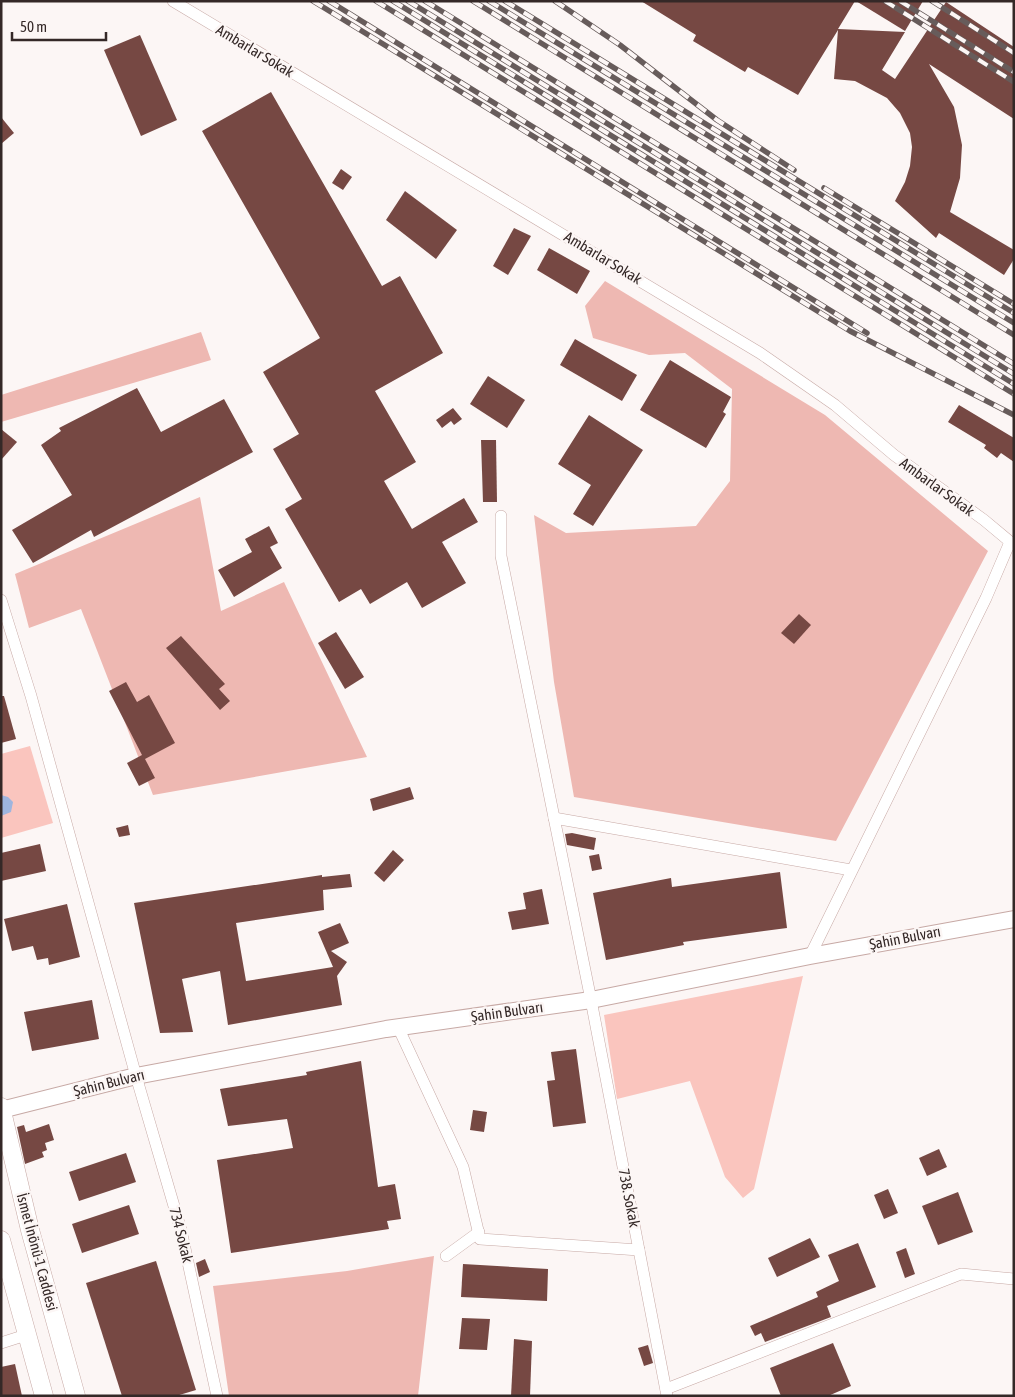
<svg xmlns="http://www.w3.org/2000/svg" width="1015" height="1397" font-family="'Asap Condensed',sans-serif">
  <rect width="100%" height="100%" fill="#fcf6f5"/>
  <!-- green -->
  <g fill="#fac5be">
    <path d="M30 746 53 823 1 838V754Z"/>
    <path d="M803 976 754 1189 743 1198 725 1177 690 1081 617 1099 604 1015Z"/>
  </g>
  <!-- forest -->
  <g fill="#eeb8b2">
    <path d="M605 281 825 415 988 551 836 841 574 797 554 682 534 515 566 533 696 526 730 481 732 389 685 353 649 355 593 338 585 306Z"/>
    <path d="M201 332 211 360 1 422V395Z"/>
    <path d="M200 497 221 611 284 582 367 757 153 795 81 609 29 628 15 574Z"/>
    <path d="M434 1256 418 1396H229L213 1286 347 1271Z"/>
  </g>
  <!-- water -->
  <path fill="#9eb5de" d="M1 795 8 797 13 802 11 812 1 816Z"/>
  <!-- building -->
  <g fill="#764843">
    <path d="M641 1H855L838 29 905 32 882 70 895 79 946 2 1014 47V119L929 64 954 107 962 145 960 178 950 212 1014 250V259L1004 275 939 233 936 238 895 201 905 182 910 166 912 147 910 133 900 113 887 98 855 81 834 79 838 30 798 95 748 67 745 72 693 41 696 35Z"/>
    <path d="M856 1H923L905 31Z"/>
    <path d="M140 35 177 120 141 136 104 50Z"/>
    <path d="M271 92 382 286 400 276 443 353 375 391 416 462 384 481 412 529 464 498 478 522 442 542 466 583 422 608 407 582 370 604 361 589 339 602 285 509 302 499 273 449 299 434 263 372 320 338 202 131Z"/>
    <path d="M1 117 14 133 1 144Z"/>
    <path d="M341 169 352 177 343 190 332 183Z"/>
    <path d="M405 191 457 230 436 259 386 220Z"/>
    <path d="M514 228 531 236 508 275 493 266Z"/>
    <path d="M549 248 590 271 577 294 537 270Z"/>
    <path d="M575 339 637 375 622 401 560 365Z"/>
    <path d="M670 360 731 397 723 412 726 414 706 448 640 410Z"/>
    <path d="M488 376 525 400 507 428 470 404Z"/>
    <path d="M137 388 161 432 224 399 253 452 94 537 91 530 33 563 12 530 72 495 41 445 61 431 59 428Z"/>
    <path d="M959 405 1014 438V462L1001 453 997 458 984 448 986 445 948 422Z"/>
    <path d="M453 408 462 419 454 425 451 421 442 428 436 420Z"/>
    <path d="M589 415 643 450 593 526 573 514 591 485 558 464Z"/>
    <path d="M1 429 17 442 1 460Z"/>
    <path d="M481 440H496L497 502H483Z"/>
    <path d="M269 526 278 543 270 547 282 568 234 597 218 570 252 552 245 539Z"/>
    <path d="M799 614 811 625 794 644 781 633Z"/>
    <path d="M336 632 364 677 345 689 318 643Z"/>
    <path d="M181 636 225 684 219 689 230 701 220 710 166 648Z"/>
    <path d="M126 682 137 702 149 695 175 743 145 759 155 778 139 786 127 763 142 755 109 691Z"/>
    <path d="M1 696H4L16 739 1 743Z"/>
    <path d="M410 787 414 799 373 811 370 799Z"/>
    <path d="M128 825 130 835 119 837 116 828Z"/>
    <path d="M572 833 596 838 594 850 567 845 565 834Z"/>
    <path d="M40 844 46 871 1 881V853Z"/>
    <path d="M393 850 404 860 384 882 374 873Z"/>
    <path d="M599 854 602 869 592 871 589 856Z"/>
    <path d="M780 872 787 928 683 942 684 945 606 960 593 893 671 878 672 887Z"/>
    <path d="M350 874 352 887 323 890 324 910 236 923 246 981 333 967 318 932 340 923 349 943 331 951 347 962 337 976 342 1005 228 1025 220 971 182 979 193 1032 160 1033 134 903 322 875V877Z"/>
    <path d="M542 889 549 924 512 930 508 912 526 909 523 893Z"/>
    <path d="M67 904 80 957 49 965 48 958 37 960 33 946 12 951 4 919Z"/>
    <path d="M92 1000 99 1039 32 1051 24 1012Z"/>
    <path d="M576 1049 586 1123 553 1127 547 1081 555 1080 551 1052Z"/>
    <path d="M361 1061 378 1187 395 1184 401 1219 387 1221 389 1229 231 1253 217 1160 293 1148 287 1119 228 1126 220 1089 307 1075 306 1072Z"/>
    <path d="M473 1110 487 1112 484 1132 470 1130Z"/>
    <path d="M49 1124 54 1140 45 1143 47 1150 42 1152 44 1157 25 1164 17 1127 24 1125 26 1132Z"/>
    <path d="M939 1149 947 1167 927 1176 919 1158Z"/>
    <path d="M126 1153 136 1182 79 1201 69 1172Z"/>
    <path d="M888 1189 898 1213 884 1219 874 1195Z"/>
    <path d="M958 1192 973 1232 938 1245 922 1206Z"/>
    <path d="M129 1205 139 1234 82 1253 72 1224Z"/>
    <path d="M810 1238 820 1257 777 1277 768 1258Z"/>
    <path d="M858 1243 876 1287 827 1306 831 1317 765 1342 761 1333 755 1336 750 1326 818 1297 816 1292 839 1281 828 1255Z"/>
    <path d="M906 1248 915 1274 905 1278 896 1252Z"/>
    <path d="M205 1259 210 1272 199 1277 196 1263Z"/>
    <path d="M156 1261 196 1390 176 1396H122L86 1283Z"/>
    <path d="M463 1264 548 1269 547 1301 461 1297Z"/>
    <path d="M462 1318 490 1319 487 1350 459 1349Z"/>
    <path d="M514 1339 532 1341 530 1396H511Z"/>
    <path d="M833 1343 851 1386 828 1396H781L770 1368Z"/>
    <path d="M648 1345 653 1363 644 1366 638 1348Z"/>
    <path d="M15 1364 22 1396H1V1367Z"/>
  </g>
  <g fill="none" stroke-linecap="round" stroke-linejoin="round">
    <!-- street casing -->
    <g stroke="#c7a9a5" stroke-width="12">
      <g id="street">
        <path d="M173 1 760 353 835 405 894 455 984 520 1014 545"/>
        <path d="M501 516V556L591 1000 667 1396"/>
        <path d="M1 600 31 696 136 1076 181 1230 217 1396"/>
        <path d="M554 818 851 870"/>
        <path d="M810 956 986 598 1010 542"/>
        <path d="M398 1027 463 1167 480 1239 639 1250"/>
        <path d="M446 1256 479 1232"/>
        <path d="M1 1343 26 1335"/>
        <path d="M666 1389 961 1274 1014 1279"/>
      </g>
    </g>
    <!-- secondary casing -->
    <g stroke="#c7a9a5" stroke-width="18">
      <path id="secondary" d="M1 1110 136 1076 386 1029 591 1000 810 956 1014 919"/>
    </g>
    <!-- primary casing -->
    <g stroke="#c7a9a5" stroke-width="19">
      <g id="primary">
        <path d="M1 1107 30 1230 76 1396"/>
        <path d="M1 1240 44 1396"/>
      </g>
    </g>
    <!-- street -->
    <use href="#street" stroke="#fff" stroke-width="11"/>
    <!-- secondary -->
    <use href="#secondary" stroke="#fff" stroke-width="16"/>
    <!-- primary -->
    <use href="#primary" stroke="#fff" stroke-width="18"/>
    <!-- rail casing -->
    <g stroke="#675c5b" stroke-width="5.5">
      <g id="rail">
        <path d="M313 1 850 331 1014 415"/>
        <path d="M329 1 867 333"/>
        <path d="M376 1 1014 394"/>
        <path d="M393 1 1014 384"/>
        <path d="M408 1 1014 374"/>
        <path d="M425 1 1014 364"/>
        <path d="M473 1 1014 335"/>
        <path d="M489 1 1014 323"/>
        <path d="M505 1 1014 313"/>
        <path d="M555 1 620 45 717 120 794 170"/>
        <path d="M885 1 1014 82"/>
        <path d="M900 1 1014 72"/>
        <path d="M932 1 1014 53"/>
        <path d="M824 188 1014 304"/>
      </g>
    </g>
    <!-- rail -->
    <use href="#rail" stroke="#fcf6f5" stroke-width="4" stroke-dasharray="11" stroke-linecap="butt"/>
  </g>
  <g text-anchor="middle" stroke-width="5" stroke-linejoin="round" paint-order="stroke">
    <!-- street labels -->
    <g font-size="15" fill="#342827" stroke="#fcf6f5">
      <text transform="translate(255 51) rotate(31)" y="5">Ambarlar Sokak</text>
      <text transform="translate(603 258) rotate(31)" y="5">Ambarlar Sokak</text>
      <text transform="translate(937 487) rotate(36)" y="5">Ambarlar Sokak</text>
      <text transform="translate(905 938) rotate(-11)" y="5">Şahin Bulvarı</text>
      <text transform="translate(507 1012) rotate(-8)" y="5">Şahin Bulvarı</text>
      <text transform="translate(109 1083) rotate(-14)" y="5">Şahin Bulvarı</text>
      <text transform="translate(629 1198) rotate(79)" y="5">738. Sokak</text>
      <text transform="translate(181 1235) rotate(76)" y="5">734 Sokak</text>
      <text transform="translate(37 1252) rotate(75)" y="5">İsmet İnönü-1 Caddesi</text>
    </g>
  </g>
  <!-- border -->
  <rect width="1015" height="1397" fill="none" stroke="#342827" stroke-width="5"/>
  <!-- scale -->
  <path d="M12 32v8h94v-8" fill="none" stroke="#342827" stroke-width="2.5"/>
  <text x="20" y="32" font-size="15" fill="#342827" stroke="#fcf6f5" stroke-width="4" paint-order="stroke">50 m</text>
</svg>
